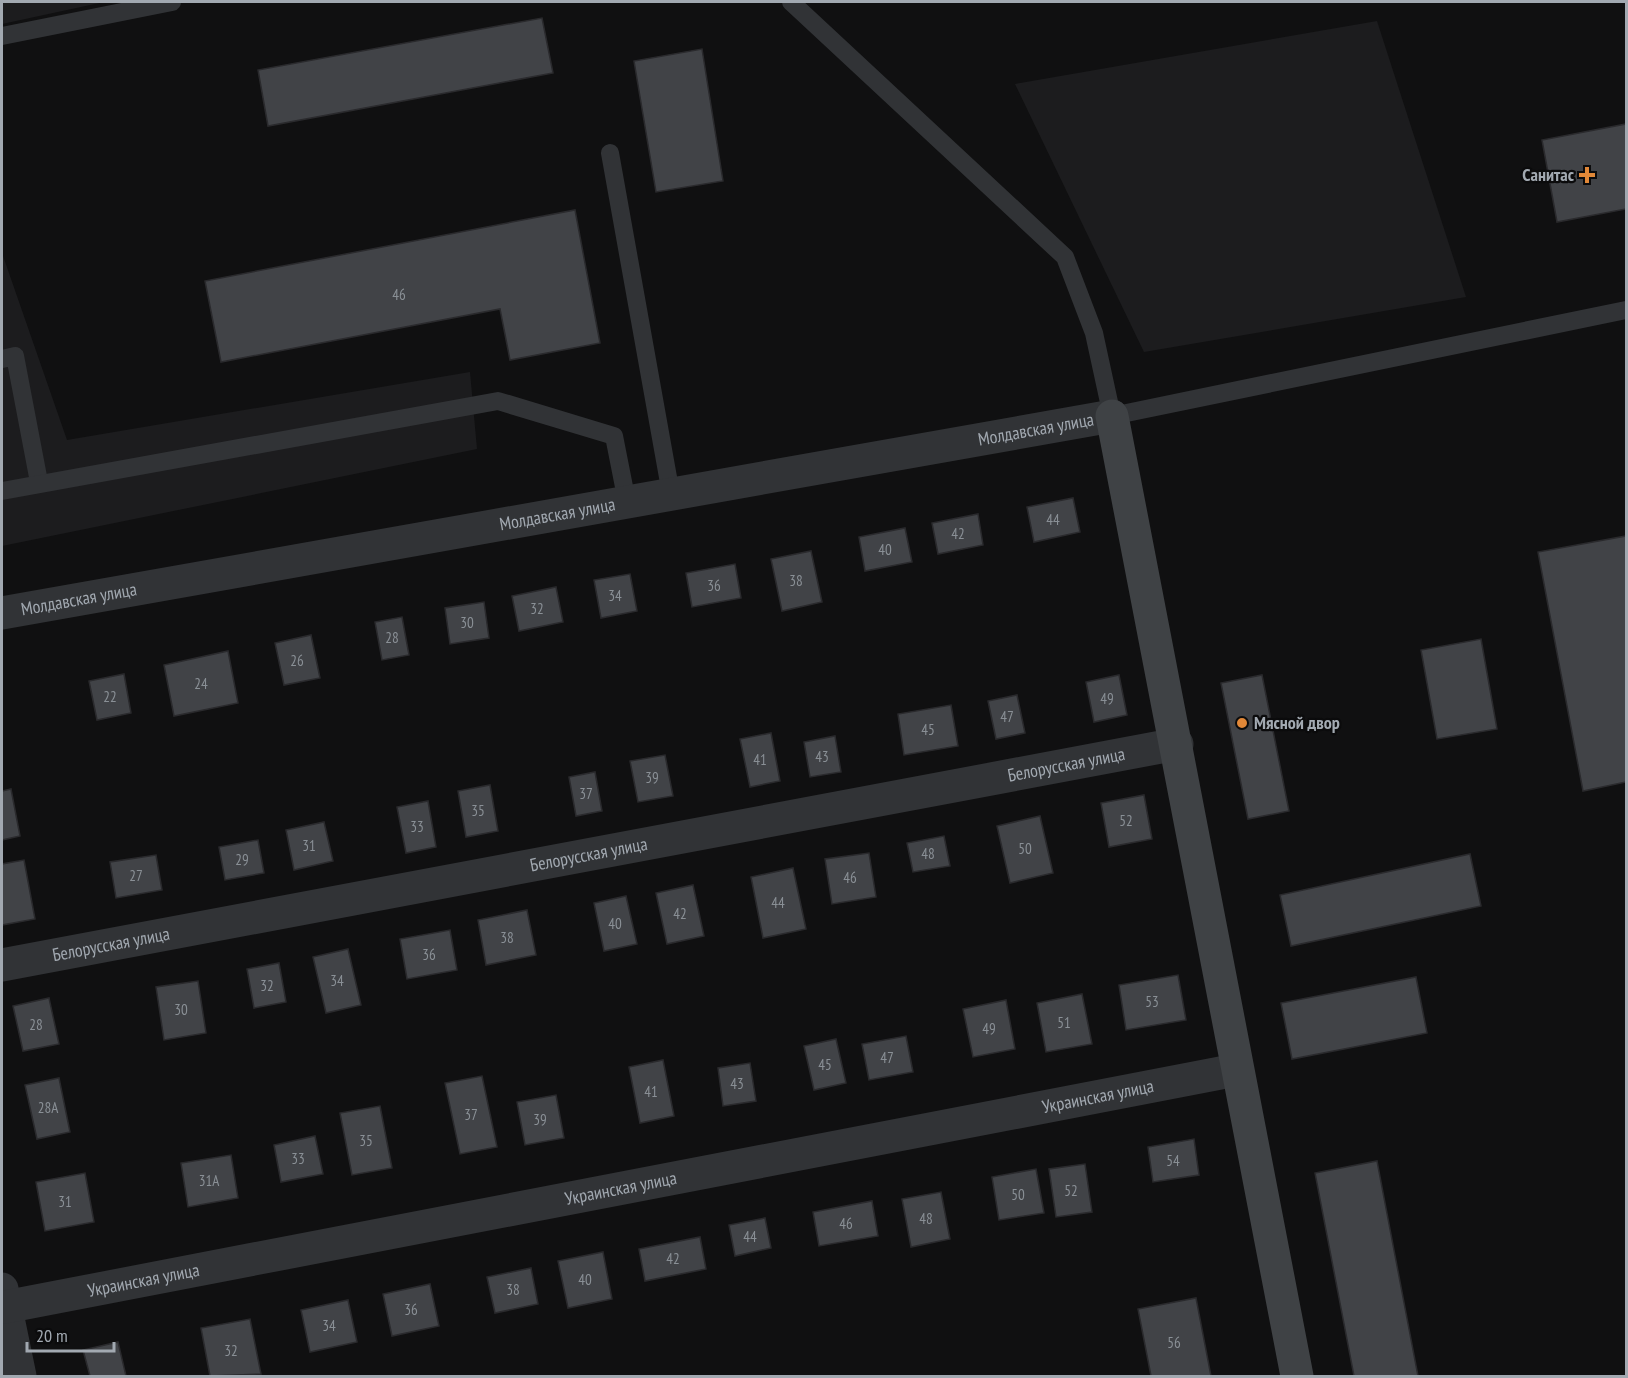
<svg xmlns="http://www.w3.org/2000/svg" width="1628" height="1378" font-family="'PT Sans Narrow',sans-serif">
  <rect width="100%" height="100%" fill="#101011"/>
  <!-- built -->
  <g fill="#1c1c1e">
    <path d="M2 2H104L2 24Z"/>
    <path d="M1377 21 1466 297 1144 352 1015 84Z"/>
    <path d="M2 253 67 440 470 372 477 449 2 546Z"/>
  </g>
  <!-- building -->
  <g fill="#414347" stroke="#2a2a2d" stroke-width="1.5">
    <path d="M542 18 553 73 268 126 258 70Z"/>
    <path d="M702 49 723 181 656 192 634 61Z"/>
    <path d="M1626 124V209L1557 222 1542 140Z"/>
    <path d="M575 210 600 343 510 360 500 309 221 362 205 281Z"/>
    <path d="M1073 498 1080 532 1034 542 1027 507Z"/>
    <path d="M978 514 983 545 938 554 932 523Z"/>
    <path d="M905 528 912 562 865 571 859 537Z"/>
    <path d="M1626 536V782L1583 791 1538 552Z"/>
    <path d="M811 551 822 602 782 611 771 559Z"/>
    <path d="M735 564 741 598 692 607 686 573Z"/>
    <path d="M630 574 637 611 601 618 594 580Z"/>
    <path d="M556 587 563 622 519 631 512 596Z"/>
    <path d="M484 602 489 638 450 644 445 608Z"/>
    <path d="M402 617 409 655 382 660 375 622Z"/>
    <path d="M311 635 320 678 284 685 275 643Z"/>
    <path d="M1481 639 1497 729 1437 739 1421 650Z"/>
    <path d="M228 651 238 703 174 716 164 665Z"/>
    <path d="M124 674 131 713 97 720 89 681Z"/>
    <path d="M1119 675 1127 715 1094 722 1086 682Z"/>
    <path d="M1262 675 1289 811 1248 819 1221 683Z"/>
    <path d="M1017 695 1025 733 996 739 988 701Z"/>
    <path d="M951 705 958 746 904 755 898 714Z"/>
    <path d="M771 733 780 781 750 787 740 739Z"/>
    <path d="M835 736 841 772 810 777 804 742Z"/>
    <path d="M665 755 673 796 638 802 630 761Z"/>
    <path d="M595 772 602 811 576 816 569 777Z"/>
    <path d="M490 785 498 831 466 837 458 791Z"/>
    <path d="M11 789 20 836 2 840V791Z"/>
    <path d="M1144 795 1152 839 1109 847 1101 803Z"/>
    <path d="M428 801 436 847 406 853 397 807Z"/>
    <path d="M1040 816 1053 873 1010 883 997 826Z"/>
    <path d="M324 822 333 861 294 870 286 830Z"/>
    <path d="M944 836 950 866 913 872 907 843Z"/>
    <path d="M258 840 264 873 225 880 219 847Z"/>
    <path d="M869 853 876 897 832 904 825 859Z"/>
    <path d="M1470 854 1481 906 1291 946 1280 895Z"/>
    <path d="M156 855 162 890 116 898 110 862Z"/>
    <path d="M24 860 35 919 2 925V864Z"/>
    <path d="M793 868 806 929 763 938 751 877Z"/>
    <path d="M693 885 704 936 667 944 656 893Z"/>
    <path d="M626 896 637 944 604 951 594 903Z"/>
    <path d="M527 910 536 955 486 965 478 920Z"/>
    <path d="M450 930 457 970 407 979 400 939Z"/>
    <path d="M348 949 361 1005 326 1013 313 957Z"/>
    <path d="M279 963 286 1002 254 1008 247 969Z"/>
    <path d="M1178 975 1186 1020 1126 1030 1119 985Z"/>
    <path d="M1416 977 1427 1033 1292 1059 1281 1003Z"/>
    <path d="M198 981 206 1033 164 1040 156 987Z"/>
    <path d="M1082 994 1092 1044 1046 1052 1037 1003Z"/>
    <path d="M49 998 59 1044 23 1051 13 1006Z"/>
    <path d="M1006 1000 1015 1049 973 1057 963 1009Z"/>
    <path d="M906 1036 913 1072 869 1080 862 1044Z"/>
    <path d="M836 1039 846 1083 814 1090 804 1046Z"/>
    <path d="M663 1060 674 1116 640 1123 629 1067Z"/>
    <path d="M750 1063 756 1101 723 1106 718 1068Z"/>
    <path d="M482 1076 497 1147 460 1154 445 1083Z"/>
    <path d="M59 1078 70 1132 37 1139 25 1085Z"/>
    <path d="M556 1095 564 1138 525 1145 517 1102Z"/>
    <path d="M380 1106 392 1168 352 1175 340 1113Z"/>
    <path d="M315 1136 323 1174 281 1182 274 1145Z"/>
    <path d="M1194 1139 1199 1175 1153 1182 1148 1147Z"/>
    <path d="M231 1155 238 1198 188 1207 181 1163Z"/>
    <path d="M1377 1161 1418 1376H1354L1315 1173Z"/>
    <path d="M1085 1164 1092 1212 1056 1217 1049 1169Z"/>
    <path d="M1036 1169 1044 1213 999 1220 992 1177Z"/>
    <path d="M85 1173 94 1222 45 1231 36 1182Z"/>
    <path d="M941 1192 950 1239 911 1247 902 1199Z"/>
    <path d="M872 1201 878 1236 819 1246 813 1212Z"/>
    <path d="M765 1218 771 1248 735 1256 729 1225Z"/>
    <path d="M700 1237 706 1269 645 1281 639 1249Z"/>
    <path d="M603 1252 612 1299 568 1308 558 1261Z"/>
    <path d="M531 1268 538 1304 495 1313 487 1277Z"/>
    <path d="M430 1284 439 1326 392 1336 383 1294Z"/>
    <path d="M1196 1298 1211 1376H1151L1138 1309Z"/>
    <path d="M348 1300 357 1342 310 1352 301 1310Z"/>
    <path d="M250 1319 261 1374 210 1376 201 1328Z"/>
    <path d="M118 1342 126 1376H90L83 1350Z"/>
  </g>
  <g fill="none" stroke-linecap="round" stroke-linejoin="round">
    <!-- lane -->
    <g stroke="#313336" stroke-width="18">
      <path d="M791 2 1065 257 1094 333 1112 416 1626 310"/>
      <path d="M2 36 172 2"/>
      <path d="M610 153 671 494"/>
      <path d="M2 359 15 356 39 482"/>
      <path d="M2 491 498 401 614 436 627 502"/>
    </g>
    <!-- street -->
    <g stroke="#313336" stroke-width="33">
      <path id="s1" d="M2 613 1112 416"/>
      <path id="s2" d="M2 965 1177 744"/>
      <path d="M2 1289 20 1376"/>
      <path id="s3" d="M5 1307 1236 1070"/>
    </g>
    <!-- secondary -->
    <path stroke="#3f4245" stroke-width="33" d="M1112 416 1297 1376"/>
  </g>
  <!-- markers -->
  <g fill="#e18838" stroke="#0b0b0c" stroke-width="2">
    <path d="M1584 166h6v6h6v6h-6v6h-6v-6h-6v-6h6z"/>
    <circle cx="1242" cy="723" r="6"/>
  </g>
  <g text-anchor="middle" stroke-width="4.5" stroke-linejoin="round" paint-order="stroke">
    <!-- number labels -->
    <g font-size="15" fill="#8a9096">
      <text x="399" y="300">46</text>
      <text x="1053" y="525">44</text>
      <text x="958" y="539">42</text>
      <text x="885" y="555">40</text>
      <text x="796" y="586">38</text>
      <text x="714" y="591">36</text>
      <text x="615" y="601">34</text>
      <text x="537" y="614">32</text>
      <text x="467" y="628">30</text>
      <text x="392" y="643">28</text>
      <text x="297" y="666">26</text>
      <text x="201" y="689">24</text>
      <text x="110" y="702">22</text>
      <text x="1107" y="704">49</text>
      <text x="1007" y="722">47</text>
      <text x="928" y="735">45</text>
      <text x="822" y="762">43</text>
      <text x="760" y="765">41</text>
      <text x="652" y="783">39</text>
      <text x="586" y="799">37</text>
      <text x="478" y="816">35</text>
      <text x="1126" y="826">52</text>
      <text x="417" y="832">33</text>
      <text x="309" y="851">31</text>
      <text x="1025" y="854">50</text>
      <text x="928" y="859">48</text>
      <text x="242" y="865">29</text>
      <text x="136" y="881">27</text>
      <text x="850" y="883">46</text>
      <text x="778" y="908">44</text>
      <text x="680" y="919">42</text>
      <text x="615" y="929">40</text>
      <text x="507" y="943">38</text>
      <text x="429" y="960">36</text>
      <text x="337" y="986">34</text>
      <text x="267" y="991">32</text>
      <text x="1152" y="1007">53</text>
      <text x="181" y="1015">30</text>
      <text x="1064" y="1028">51</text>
      <text x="36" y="1030">28</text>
      <text x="989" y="1034">49</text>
      <text x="887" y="1063">47</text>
      <text x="825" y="1070">45</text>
      <text x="737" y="1089">43</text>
      <text x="651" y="1097">41</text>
      <text x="48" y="1113">28А</text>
      <text x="471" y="1120">37</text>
      <text x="540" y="1125">39</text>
      <text x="366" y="1146">35</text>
      <text x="298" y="1164">33</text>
      <text x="1173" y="1166">54</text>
      <text x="209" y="1186">31А</text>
      <text x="1071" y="1196">52</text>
      <text x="1018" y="1200">50</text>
      <text x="65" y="1207">31</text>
      <text x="926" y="1224">48</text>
      <text x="846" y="1229">46</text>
      <text x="750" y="1242">44</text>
      <text x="673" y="1264">42</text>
      <text x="585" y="1285">40</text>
      <text x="513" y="1295">38</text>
      <text x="411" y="1315">36</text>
      <text x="329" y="1331">34</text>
      <text x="1174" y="1348">56</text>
      <text x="231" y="1356">32</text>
    </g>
    <!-- poi labels -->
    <g font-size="18" font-weight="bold" fill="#a2a9b1" stroke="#0b0b0c" text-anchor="end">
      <text x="1574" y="181">Санитас</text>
      <text x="1254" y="729" text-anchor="start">Мясной двор</text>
    </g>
    <!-- street labels -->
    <g font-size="18" fill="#a2a9b1" stroke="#0b0b0c">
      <text dy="6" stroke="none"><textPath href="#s1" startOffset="1050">Молдавская улица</textPath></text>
      <text dy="6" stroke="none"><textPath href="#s1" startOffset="564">Молдавская улица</textPath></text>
      <text dy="6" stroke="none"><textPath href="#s1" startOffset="78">Молдавская улица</textPath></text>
      <text dy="6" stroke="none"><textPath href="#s2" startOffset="1083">Белорусская улица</textPath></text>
      <text dy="6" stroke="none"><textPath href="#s2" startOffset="597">Белорусская улица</textPath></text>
      <text dy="6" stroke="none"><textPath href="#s2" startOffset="111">Белорусская улица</textPath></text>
      <text dy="6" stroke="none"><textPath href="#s3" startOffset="1113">Украинская улица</textPath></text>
      <text dy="6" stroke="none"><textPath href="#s3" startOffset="627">Украинская улица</textPath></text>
      <text dy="6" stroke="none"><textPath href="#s3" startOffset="141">Украинская улица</textPath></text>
    </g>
  </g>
  <!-- border -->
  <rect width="1628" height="1378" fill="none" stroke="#a2a9b1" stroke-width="6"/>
  <!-- scale -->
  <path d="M27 1342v9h87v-9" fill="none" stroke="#a2a9b1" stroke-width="3"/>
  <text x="36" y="1342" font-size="18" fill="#a2a9b1" stroke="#0b0b0c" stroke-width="4.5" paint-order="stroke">20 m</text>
</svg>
